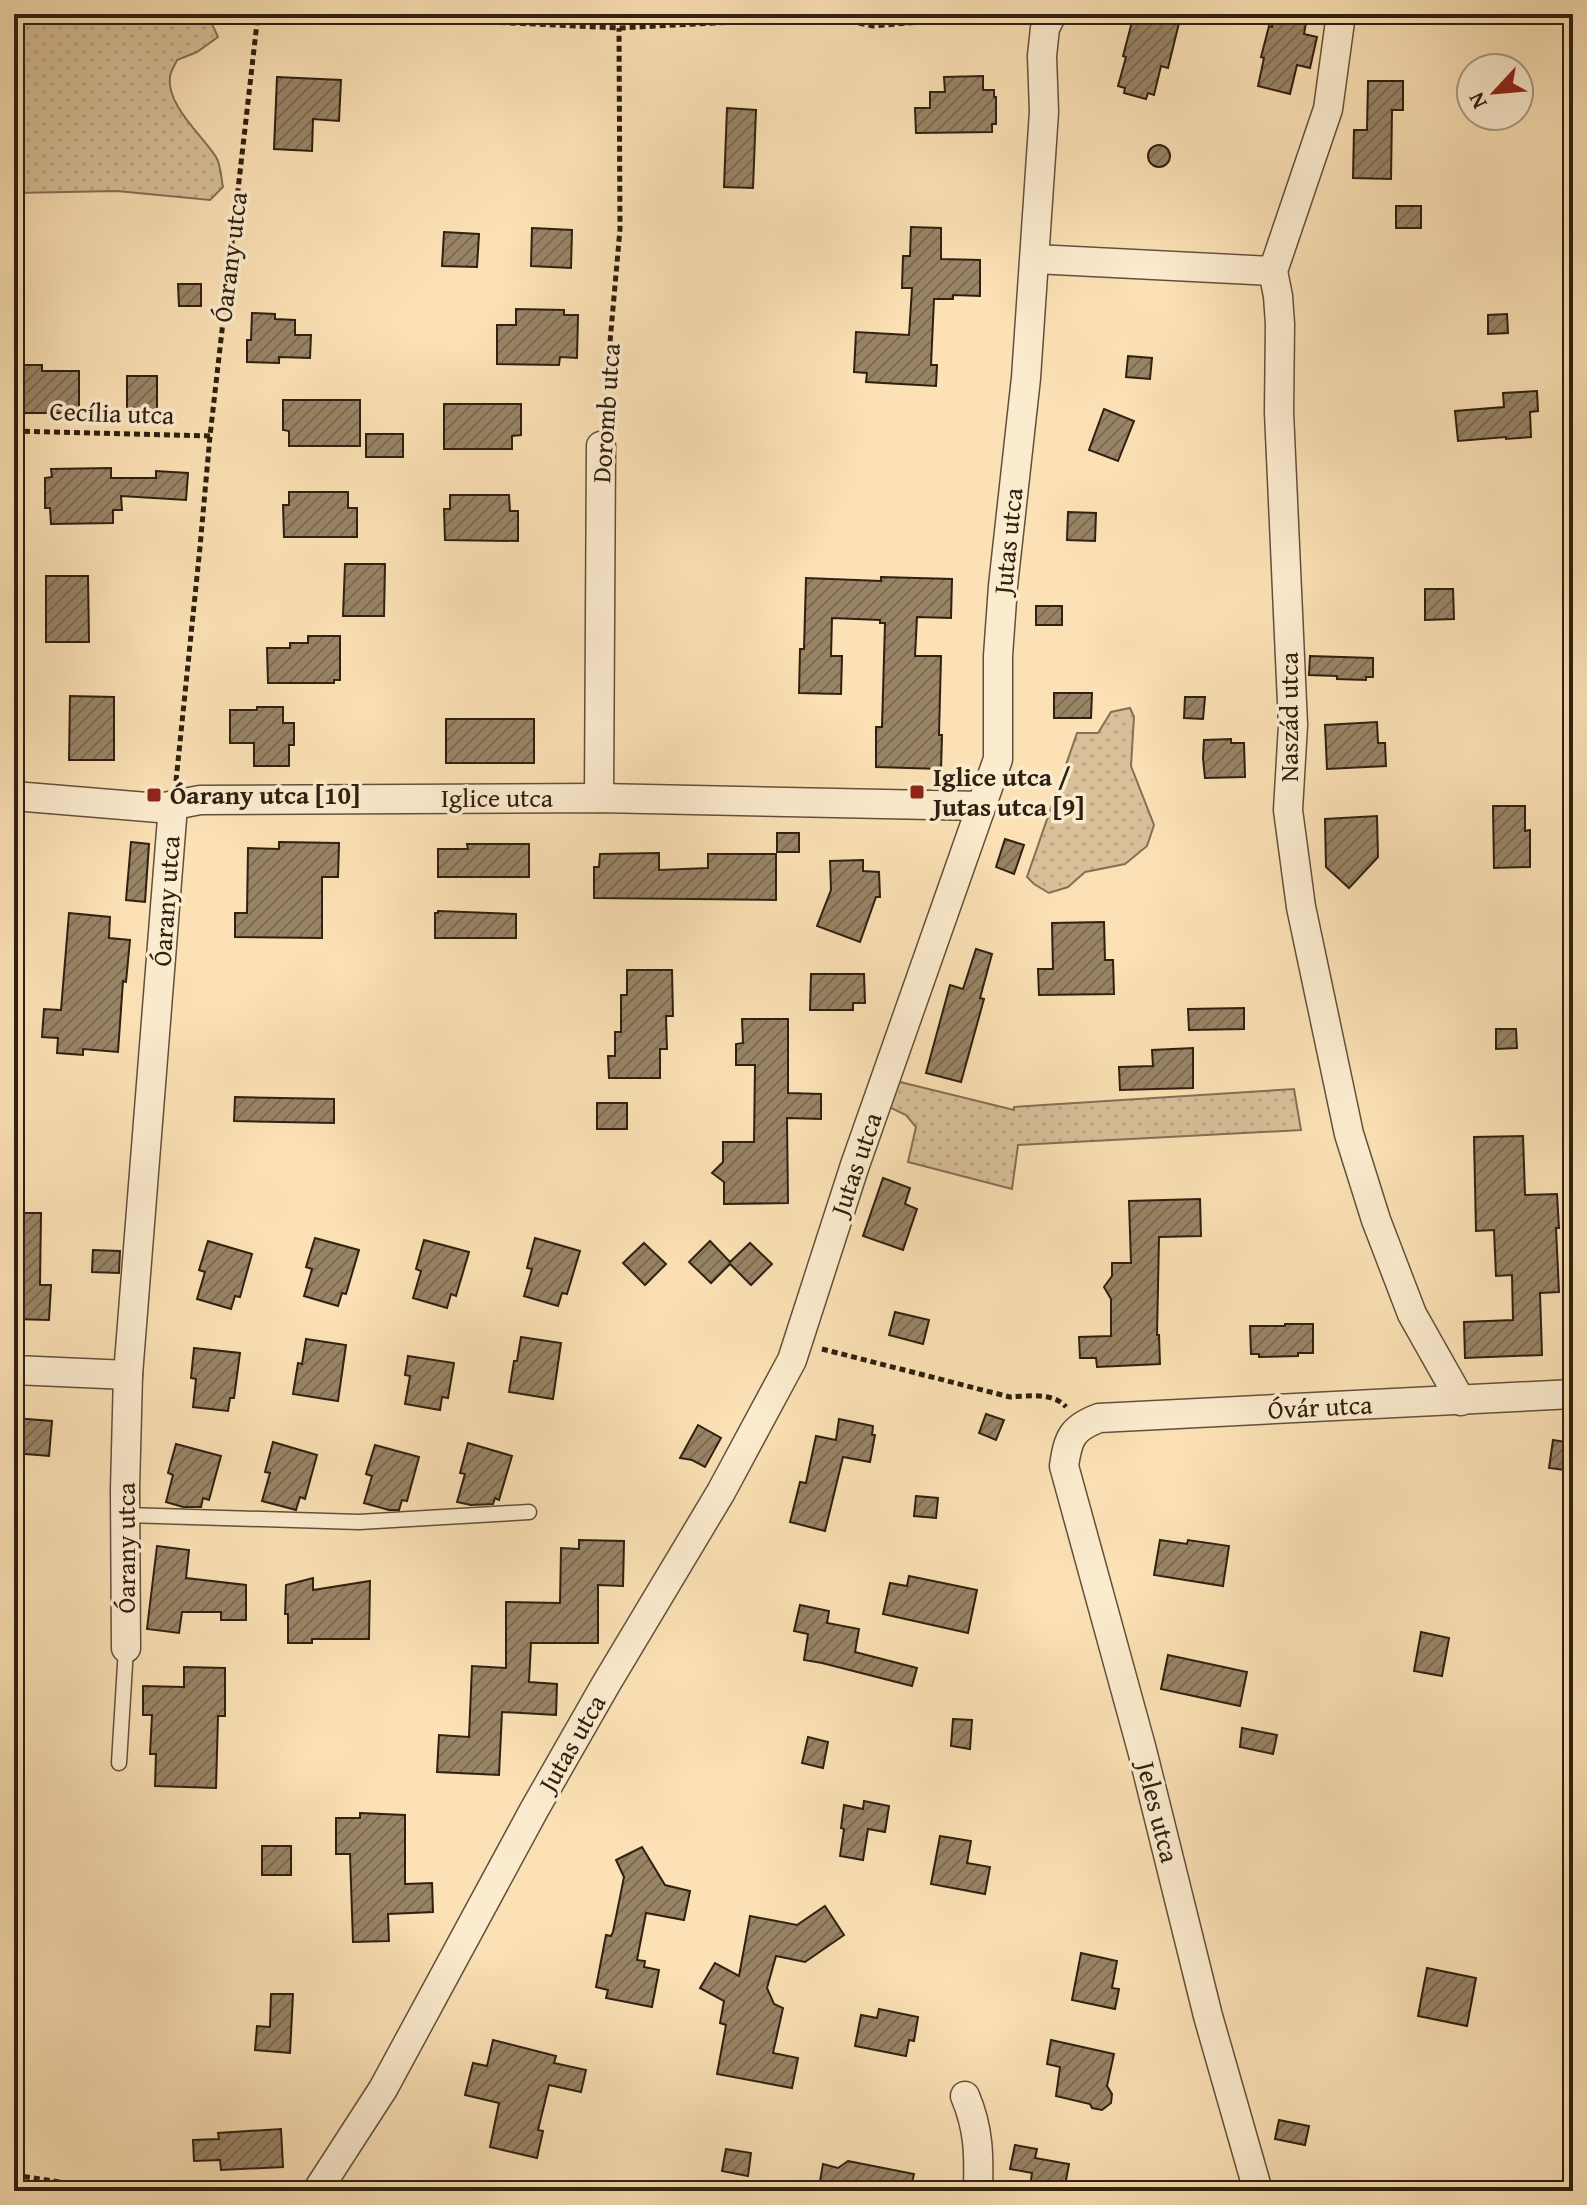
<svg xmlns="http://www.w3.org/2000/svg" width="1587" height="2205" font-family="'Gentium Book Plus',serif">
  <defs>
    <pattern id="grass-dots" width="8" height="8" patternUnits="userSpaceOnUse" patternTransform="scale(2)"><rect width="8" height="8" fill="#d8c099"/><path d="M2 2h.1M6 6h.1" fill="none" stroke="#baa583" stroke-width="1.8" stroke-linecap="round"/></pattern>
    <pattern id="building-hatch" width="6" height="6" patternUnits="userSpaceOnUse" patternTransform="scale(2)"><rect width="6" height="6" fill="#998466"/><path d="M-1 1l2-2M0 6l6-6M5 7l2-2" fill="none" stroke="#7d6c53"/></pattern>
  </defs>
  <rect width="100%" height="100%" fill="#fbe1b5"/>
  <filter id="stains"><feTurbulence type="fractalNoise" baseFrequency=".0025" numOctaves="4"/><feColorMatrix values="0 0 0 0 .2 0 0 0 0 .09 0 0 0 0 .02 0 0 0 .5 -.17"/></filter>
  <radialGradient id="worn" r=".72"><stop offset=".6" stop-color="#630" stop-opacity="0"/><stop offset="1" stop-color="#630" stop-opacity=".3"/></radialGradient>
  <!-- grass -->
  <g fill="url(#grass-dots)" stroke="#847055" stroke-width="2">
    <path d="M14 19 211 22 218 37 197 52 177 60C175 65 170 72 170 77 166 105 203 136 216 157 221 165 221 178 223 187L210 200 117 191 14 193Z"/>
    <path d="M1130 708 1134 717 1131 766 1154 825 1147 846 1125 864 1085 872 1068 887 1049 893 1034 884 1027 877 1077 733H1098L1111 712Z"/>
    <path d="M896 1081 1014 1110V1107L1294 1089 1301 1130 1018 1145 1012 1189 908 1162 916 1127 906 1115 889 1107Z"/>
  </g>
  <!-- building -->
  <g fill="url(#building-hatch)" stroke="#2f2011" stroke-width="2">
    <path d="M1134 14H1145L1179 23 1168 68 1161 66 1154 95 1148 93 1146 99 1124 93 1125 88 1118 86 1126 57 1123 56Z"/>
    <path d="M1274 16 1306 23 1304 34 1317 37 1310 68 1297 65 1290 94 1258 86 1264 58 1261 57 1269 26 1272 27Z"/>
    <path d="M983 76V90H994V97H996V124H992V132L916 133 915 108H930V92H945L944 77Z"/>
    <path d="M277 77 341 80 339 121 313 119 312 151 274 149Z"/>
    <path d="M1368 81H1403V110H1392L1391 179 1353 178 1354 130H1367Z"/>
    <path d="M727 108 756 110 753 188 724 187Z"/>
    <circle cx="1159" cy="156" r="11"/>
    <rect x="1396" y="206" width="25" height="22"/>
    <path d="M911 227 941 228V259L980 260V296L953 295V299H934L931 365H937L936 386 866 382 867 373 854 372 856 332 909 335 912 288H902L903 256H910Z"/>
    <path d="M532 228 572 230 571 268 531 266Z"/>
    <path d="M444 232 479 234 477 267 442 266Z"/>
    <path d="M178 284H201V306H179Z"/>
    <path d="M516 309 564 310V315H578L577 358 560 357 559 365 497 364V325H516Z"/>
    <path d="M252 313 275 314V319L295 320V335H311L310 358 279 357V363L247 362V340H251Z"/>
    <path d="M1507 314 1508 333 1488 334V315Z"/>
    <path d="M1128 356 1152 358 1150 379 1126 377Z"/>
    <path d="M14 365H42V371H79V413H24V405H14Z"/>
    <rect x="127" y="376" width="30" height="35"/>
    <path d="M1537 391 1538 411 1530 412 1531 437 1506 439V437L1458 441 1455 411 1504 407 1503 393Z"/>
    <path d="M283 400H360V446H289V431L283 430Z"/>
    <path d="M444 404H521V435L512 436V449H444Z"/>
    <path d="M1104 409 1134 421 1118 461 1089 450Z"/>
    <rect x="366" y="434" width="37" height="23"/>
    <path d="M111 468V478H156V471L188 473 186 500 121 496 122 510H113V523L51 524 50 508H45V478L52 477 51 469Z"/>
    <path d="M289 492H348V508H357V537H284L283 505H289Z"/>
    <path d="M450 495H509L510 511H518V541L445 540 444 509H450Z"/>
    <path d="M1068 512 1096 513 1095 541 1067 540Z"/>
    <path d="M345 564H385L384 616H343Z"/>
    <path d="M46 576H88L89 642H46Z"/>
    <path d="M881 577 952 579 951 618 917 617 915 656H941L939 735H942L941 769 876 767V727H882L885 623H880V620L832 618 831 656H842L841 694 799 693 800 649H804L806 578 881 581Z"/>
    <path d="M1425 589H1453L1454 619 1425 620Z"/>
    <rect x="1036" y="606" width="26" height="19"/>
    <path d="M308 636H340V680H334V683H268L267 648H290V643H308Z"/>
    <path d="M1310 656 1373 658V677H1366V680L1337 679V676L1309 675Z"/>
    <path d="M1054 693H1092L1091 718H1054Z"/>
    <path d="M70 696 114 697V760H69Z"/>
    <path d="M1185 697H1205L1203 719 1184 718Z"/>
    <path d="M257 707H283V723H294V745H289V766H254V743H230V710H257Z"/>
    <rect x="446" y="719" width="88" height="44"/>
    <path d="M1377 722 1378 743H1385L1386 766 1327 769 1325 725Z"/>
    <path d="M1231 739V743H1244L1245 777 1205 778 1203 758 1204 740Z"/>
    <path d="M1493 806H1525V831L1530 830V867L1494 868Z"/>
    <path d="M1377 816 1378 857 1349 888 1326 867 1325 819Z"/>
    <rect x="777" y="833" width="22" height="19"/>
    <path d="M1005 839 1024 845 1014 874 996 867Z"/>
    <path d="M131 842 149 844 145 902 126 900Z"/>
    <path d="M279 842 339 843 338 877H322V938L235 937V913H247L248 848 279 849Z"/>
    <path d="M467 844H529V877H438V849H468Z"/>
    <path d="M659 853V870L708 868V854H776V900L594 898V867H599L600 854Z"/>
    <path d="M863 860V871L879 872 880 897H876L860 942 817 926 831 890 830 861Z"/>
    <path d="M438 911 516 914V938H435V913H438Z"/>
    <path d="M69 913 110 917 109 938 130 940 126 982 123 981 118 1052 83 1049V1055L57 1053 58 1038 42 1037 44 1009 61 1010Z"/>
    <path d="M1104 922 1105 960H1113L1114 994 1039 995 1038 969H1053L1052 923Z"/>
    <path d="M976 949 992 954 980 998 984 999 961 1082 926 1073 950 985 963 989Z"/>
    <path d="M627 970H672L673 1016H666L667 1049H660V1078H609L608 1056H615V1032H621V995H627Z"/>
    <path d="M811 974H864L865 1003H853V1010H810Z"/>
    <path d="M1244 1008V1029L1189 1030 1188 1009Z"/>
    <path d="M742 1019H788V1093L821 1094V1119L787 1118 788 1203 724 1204V1182L712 1173 723 1162V1142H754L755 1065H736V1044L743 1043Z"/>
    <path d="M1496 1029H1516L1517 1048 1496 1049Z"/>
    <path d="M1193 1048V1088L1120 1090 1119 1067 1153 1066 1152 1050Z"/>
    <path d="M235 1097 334 1099V1123L234 1121Z"/>
    <rect x="597" y="1103" width="30" height="26"/>
    <path d="M1523 1136 1525 1195 1557 1194 1559 1228H1556L1559 1292 1540 1293 1542 1355 1465 1358 1464 1322 1513 1320 1512 1275 1496 1276 1494 1230 1476 1231 1474 1137Z"/>
    <path d="M883 1178 910 1188 905 1204 917 1209 903 1250 863 1236Z"/>
    <path d="M1200 1199 1201 1236 1159 1237 1157 1335H1159L1160 1364 1097 1367 1096 1358H1080L1079 1337 1111 1336V1299L1104 1287 1112 1276V1263H1131L1129 1201Z"/>
    <path d="M14 1213H41L40 1285H51L49 1320 14 1319Z"/>
    <path d="M315 1238 359 1250 346 1294 342 1293 338 1306 304 1296 312 1269 306 1267Z"/>
    <path d="M535 1238 580 1251 567 1294 562 1293 558 1306 524 1296 532 1269 527 1268Z"/>
    <path d="M424 1240 469 1252 456 1296 451 1294 447 1308 413 1298 421 1271 416 1269Z"/>
    <path d="M208 1241 252 1254 240 1297 235 1296 231 1309 197 1299 205 1272 199 1270Z"/>
    <path d="M710 1241 730 1262 750 1243 772 1264 751 1285 730 1264 711 1283 689 1262Z"/>
    <path d="M644 1243 666 1264 645 1285 623 1263Z"/>
    <path d="M93 1250 120 1251 119 1273 92 1272Z"/>
    <path d="M895 1312 929 1320 923 1344 889 1335Z"/>
    <path d="M1285 1324H1313V1353H1298V1356L1259 1357V1354H1251L1250 1326H1285Z"/>
    <path d="M521 1337 561 1343 553 1399 509 1392 514 1361H517Z"/>
    <path d="M306 1339 346 1345 338 1401 293 1394 298 1363 302 1364Z"/>
    <path d="M194 1348 240 1353 234 1398H230L228 1411 193 1407 196 1379 191 1378Z"/>
    <path d="M408 1356 454 1363 448 1398 442 1397 440 1410 405 1404 410 1376 405 1375Z"/>
    <path d="M986 1414 1004 1420 996 1440 979 1433Z"/>
    <path d="M14 1418 52 1421 49 1456 14 1453Z"/>
    <path d="M839 1419 873 1426 872 1435H875L870 1462 843 1457 825 1531 790 1522 800 1482 806 1483 816 1436 836 1440Z"/>
    <path d="M698 1425 721 1438 705 1467 692 1460 680 1458Z"/>
    <path d="M1553 1440 1573 1443V1471L1549 1468Z"/>
    <path d="M273 1442 317 1455 305 1499 300 1497 296 1510 262 1501 270 1473 265 1472Z"/>
    <path d="M468 1443 512 1456 499 1500 495 1498 493 1504 471 1505 457 1502 465 1474 460 1473Z"/>
    <path d="M176 1444 221 1456 209 1500 203 1498 201 1507H183L166 1502 173 1475 168 1473Z"/>
    <path d="M375 1445 419 1457 407 1501 402 1500 399 1510H389L364 1503 372 1476 366 1474Z"/>
    <path d="M916 1496 938 1498 936 1518 914 1516Z"/>
    <path d="M579 1540 624 1541 623 1586 598 1585V1643H531L529 1682 557 1684 556 1715 502 1712 499 1775 437 1772 439 1735 469 1737 472 1666 506 1668V1602L560 1603 561 1548 579 1549Z"/>
    <path d="M1160 1540 1187 1544 1188 1540 1229 1546 1223 1586 1154 1575Z"/>
    <path d="M157 1546 189 1550 186 1578 246 1585V1620H221V1612H182L179 1633 147 1629Z"/>
    <path d="M909 1576 977 1590 968 1633 883 1614 890 1583 907 1586Z"/>
    <path d="M313 1578V1590L370 1581 369 1639H312V1643H288V1614H285L286 1585Z"/>
    <path d="M800 1605 829 1611 827 1623 859 1629 855 1652 917 1668 912 1686 822 1663 804 1660 808 1634 794 1631Z"/>
    <path d="M1421 1632 1449 1638 1442 1676 1414 1671Z"/>
    <path d="M1168 1655 1247 1672 1240 1706 1161 1689Z"/>
    <path d="M184 1667 225 1668V1716H218L216 1788 155 1786 156 1754H150L152 1715H143V1686L184 1687Z"/>
    <path d="M953 1719 972 1720 970 1749 951 1746Z"/>
    <path d="M1242 1728 1277 1735 1273 1754 1240 1747Z"/>
    <path d="M808 1737 828 1742 823 1768 802 1763Z"/>
    <path d="M864 1801 889 1806 885 1832 868 1829 863 1860 840 1856 844 1829 841 1828 844 1805 863 1809Z"/>
    <path d="M360 1813 405 1815V1884L432 1883 433 1912 388 1914 389 1941 353 1942 350 1854H336V1818H360Z"/>
    <path d="M940 1836 971 1841 967 1863 990 1867 985 1894 931 1884Z"/>
    <rect x="262" y="1846" width="29" height="29"/>
    <path d="M642 1847 665 1885 690 1891 684 1920 646 1913 637 1960 645 1961 644 1967 659 1970 652 2007 606 1998 608 1990 596 1987 606 1935 611 1936 613 1932 624 1877 616 1860Z"/>
    <path d="M825 1906 844 1935 805 1962 776 1956 767 1988 774 2004 783 2008 773 2053 798 2058 792 2088 717 2074 726 2025 720 2023 724 2001 700 1988 715 1963 739 1976 750 1916 797 1925Z"/>
    <path d="M1081 1953 1117 1961 1112 1988 1119 1989 1115 2009 1072 2000Z"/>
    <path d="M1427 1968 1476 1978 1467 2026 1418 2016Z"/>
    <path d="M271 1994H293L290 2053 255 2050 257 2026 270 2027Z"/>
    <path d="M879 2009 918 2017 914 2041 909 2040 906 2056 855 2046 861 2015 877 2018Z"/>
    <path d="M493 2040 556 2056 554 2063 586 2070 581 2092 549 2085 538 2130 543 2131 537 2158 490 2147 499 2103 465 2095 473 2063 487 2066Z"/>
    <path d="M1051 2040 1114 2054 1107 2086 1112 2094 1111 2103 1102 2110 1092 2108 1090 2104 1056 2096 1060 2067 1047 2064Z"/>
    <path d="M1279 2120 1309 2126 1305 2145 1275 2139Z"/>
    <path d="M281 2129 283 2167 221 2170 220 2160 194 2161 193 2140 219 2139 218 2133Z"/>
    <path d="M1015 2145 1037 2149 1035 2158 1069 2164 1064 2191 1030 2187 1032 2173 1010 2169Z"/>
    <path d="M726 2149 751 2153 748 2176 722 2171Z"/>
    <path d="M848 2161 914 2174 910 2191H838L819 2187 823 2164 838 2168Z"/>
  </g>
  <g fill="none" stroke-linecap="round" stroke-linejoin="round">
    <!-- lane casing -->
    <g stroke="#62503a" stroke-width="17">
      <g id="lane">
        <path d="M126 1515 359 1522 529 1512"/>
        <path d="M119 1763 126 1648"/>
      </g>
    </g>
    <!-- street casing -->
    <g stroke="#62503a" stroke-width="31">
      <g id="street">
        <path d="M1341 14 1328 109 1273 271 1278 296 1280 324 1279 412 1293 725 1288 810 1301 907 1349 1134 1376 1220 1412 1314 1461 1401"/>
        <path d="M1035 259 1273 271"/>
        <path d="M14 796 159 808 200 800 599 798 981 806"/>
        <path d="M599 798 601 446"/>
        <path d="M14 1370 128 1375"/>
        <path d="M126 1648 125 1489 128 1375 173 806"/>
        <path d="M965 2096C979 2129 979 2155 978 2191"/>
        <path d="M317 2191 383 2089 534 1810 606 1684 721 1492 792 1360 855 1165 998 759V656L1003 586 1026 378 1044 112 1042 56 1045 28 1052 14"/>
        <path d="M1258 2191 1208 2016 1142 1750 1064 1466C1068 1438 1072 1428 1099 1418L1573 1394"/>
      </g>
    </g>
    <!-- path -->
    <g stroke="#2f2011" stroke-width="5" stroke-dasharray="6 4" stroke-linecap="butt">
      <path d="M320 14 619 28 828 17 873 26 942 20H1021"/>
      <path d="M603 421 620 229 619 28"/>
      <path d="M14 431 210 436"/>
      <path d="M176 781 200 547 210 436 258 14"/>
      <path d="M822 1349 1010 1397C1027 1396 1054 1392 1066 1407"/>
      <path d="M14 2175 73 2184V2191"/>
    </g>
    <!-- lane -->
    <use href="#lane" stroke="#fceccf" stroke-width="14"/>
    <!-- street -->
    <use href="#street" stroke="#fceccf" stroke-width="28"/>
  </g>
  <!-- markers -->
  <g fill="#8f2418" stroke="#fceccf" stroke-width="3">
    <rect x="909" y="784" width="16" height="16" rx="4"/>
    <rect x="146" y="787" width="16" height="16" rx="4"/>
  </g>
  <g text-anchor="middle" stroke-width="7" stroke-linejoin="round" paint-order="stroke">
    <!-- street labels -->
    <g font-size="26" fill="#2f2011" stroke="#fceccf">
      <text transform="translate(230 257) rotate(-83)" y="9">Óarany utca</text>
      <text transform="translate(112 413) rotate(2)" y="9">Cecília utca</text>
      <text transform="translate(606 413) rotate(-86)" y="9">Doromb utca</text>
      <text transform="translate(1008 541) rotate(-84)" y="9">Jutas utca</text>
      <text transform="translate(1289 717) rotate(-90)" y="9">Naszád utca</text>
      <text x="497" y="807">Iglice utca</text>
      <text transform="translate(166 901) rotate(-86)" y="9">Óarany utca</text>
      <text transform="translate(856 1164) rotate(-71)" y="9">Jutas utca</text>
      <text transform="translate(1320 1407) rotate(-3)" y="9">Óvár utca</text>
      <text transform="translate(126 1548) rotate(-90)" y="9">Óarany utca</text>
      <text transform="translate(572 1743) rotate(-60)" y="9">Jutas utca</text>
      <text transform="translate(1158 1812) rotate(76)" y="9">Jeles utca</text>
    </g>
    <!-- poi labels -->
    <g font-size="26" font-weight="bold" fill="#2f2011" stroke="#fceccf" text-anchor="start">
      <text x="933" y="786">Iglice utca /<tspan x="933" dy="30">Jutas utca [9]</tspan></text>
      <text x="170" y="804">Óarany utca [10]</text>
    </g>
  </g>
  <!-- margin -->
  <rect width="1587" height="2205" fill="none" stroke="#fbe1b5" stroke-width="48"/>
  <rect x="16" y="16" width="1555" height="2173" fill="none" stroke="#2f2011" stroke-width="4"/>
  <rect x="24" y="24" width="1539" height="2157" fill="none" stroke="#2f2011" stroke-width="2"/>
  <!-- north arrow -->
  <g transform="translate(1495 92) rotate(244)"><circle r="38" fill="#fceccf" stroke="#aa9a83" stroke-width="2"/>
  <path d="M0-6L14 30L0 20L-14 30Z" fill="#8f2418"/>
  <text y="-12" font-size="22" font-weight="bold" text-anchor="middle" fill="#2f2011">N</text>
  </g>
  <rect width="100%" height="100%" filter="url(#stains)"/>
  <rect width="100%" height="100%" fill="url(#worn)"/>
</svg>
